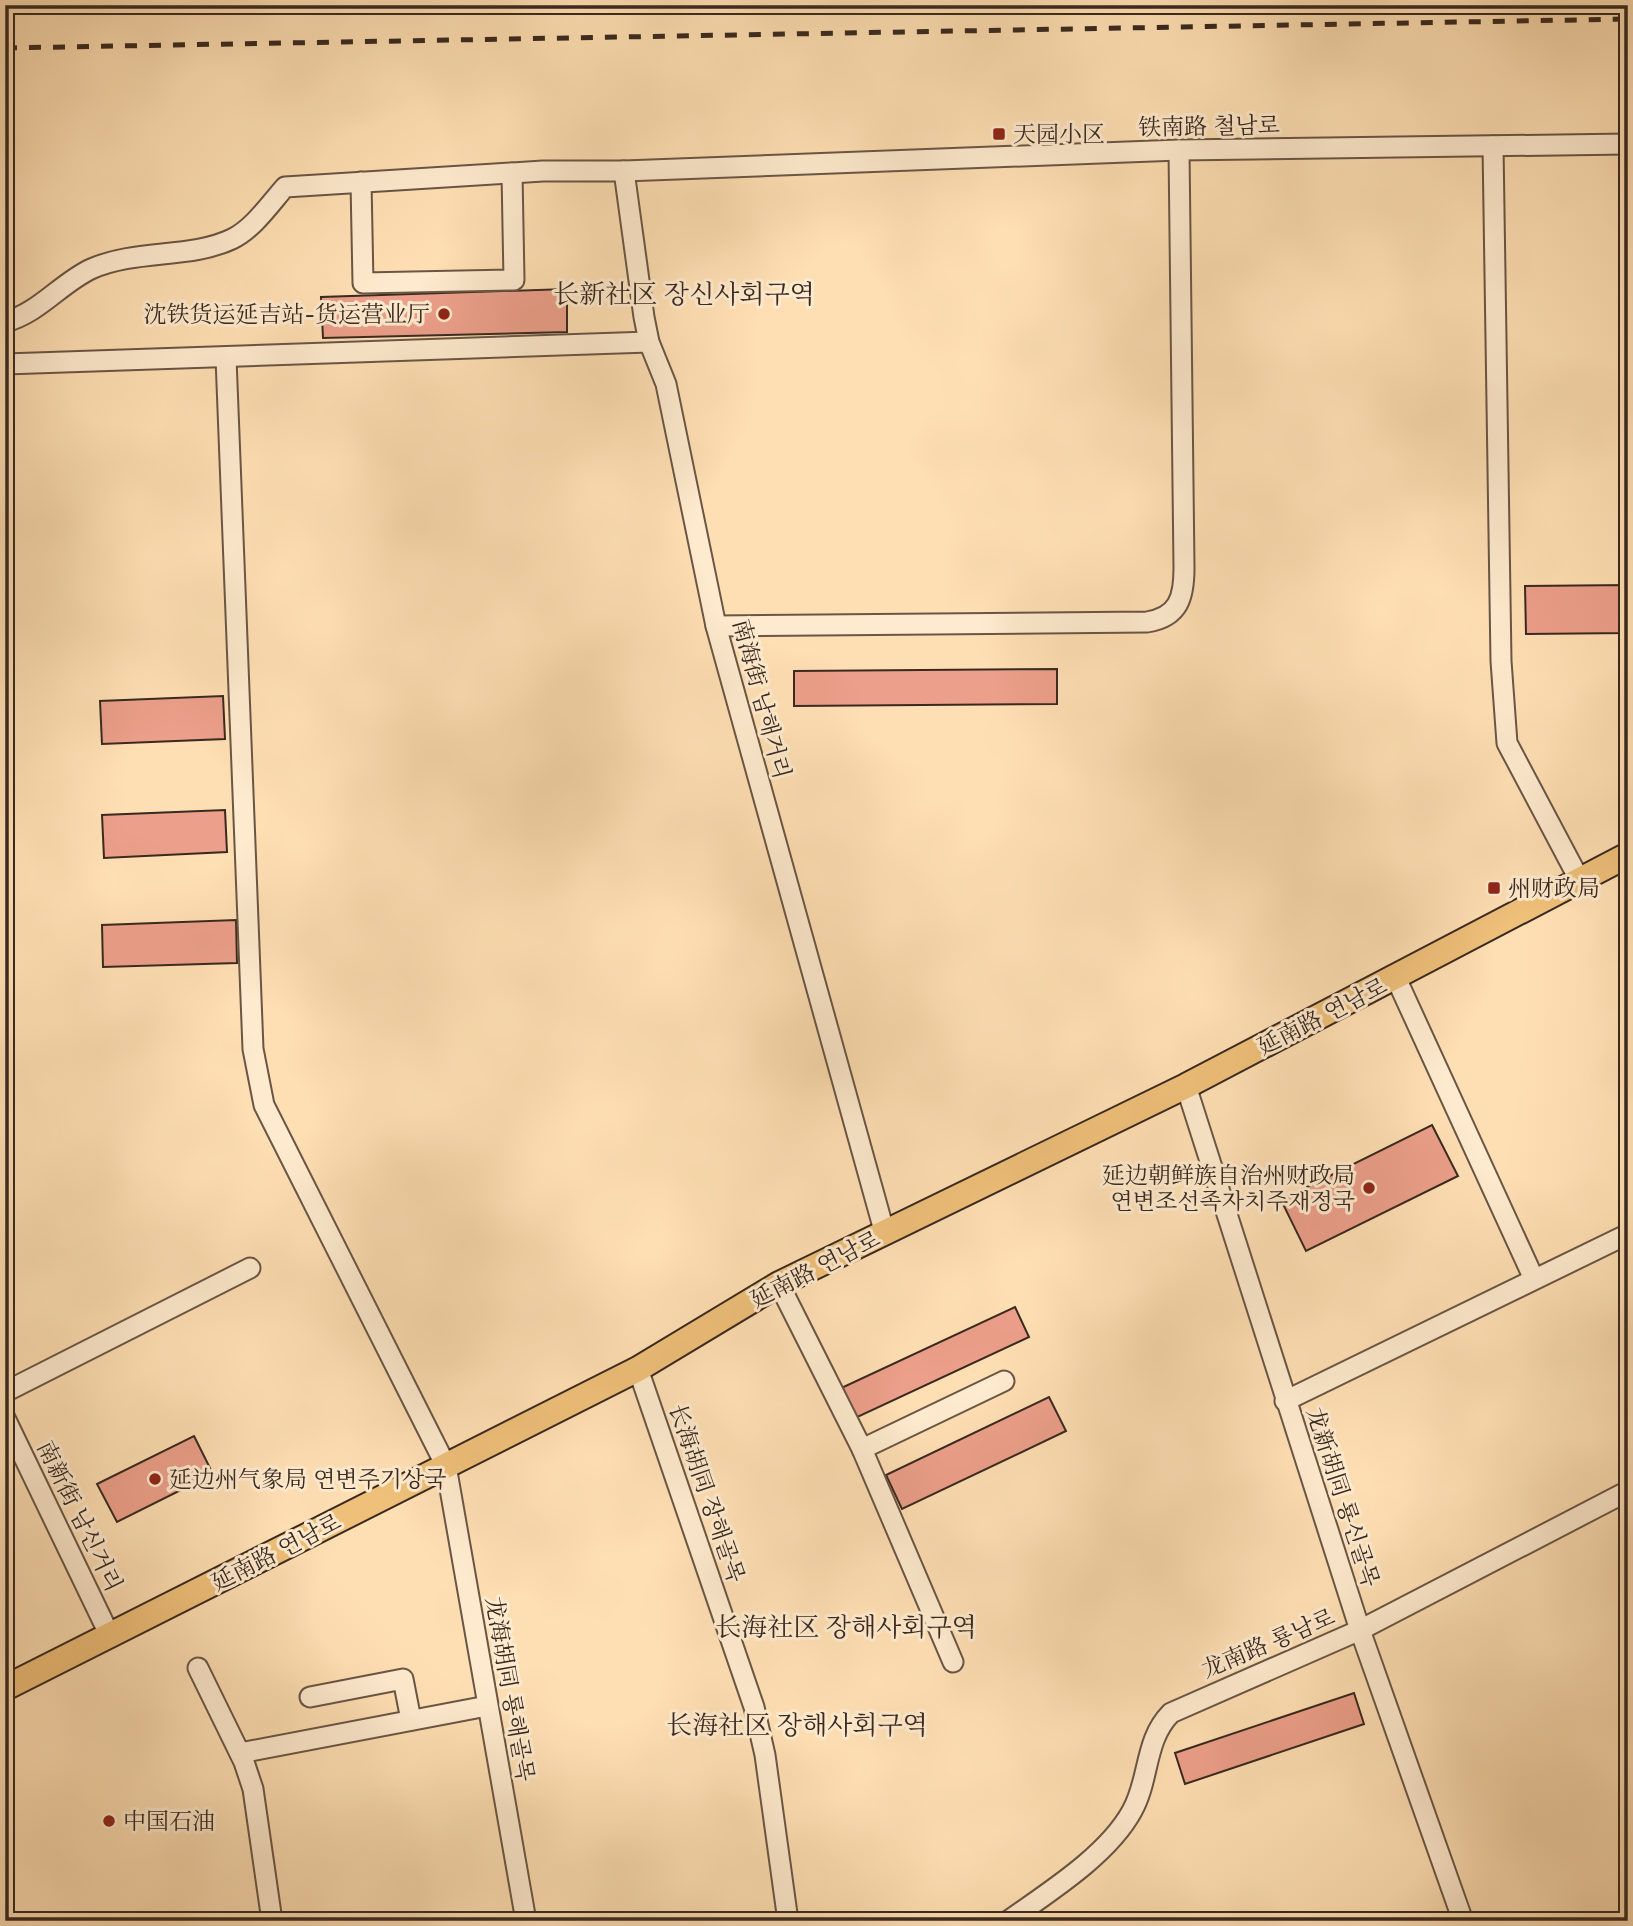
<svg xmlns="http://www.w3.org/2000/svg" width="1633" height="1926" font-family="'Libre Caslon Text','Noto Serif SC','Noto Serif KR',serif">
  <rect width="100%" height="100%" fill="#fedfb3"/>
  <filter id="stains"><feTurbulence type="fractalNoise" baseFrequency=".00286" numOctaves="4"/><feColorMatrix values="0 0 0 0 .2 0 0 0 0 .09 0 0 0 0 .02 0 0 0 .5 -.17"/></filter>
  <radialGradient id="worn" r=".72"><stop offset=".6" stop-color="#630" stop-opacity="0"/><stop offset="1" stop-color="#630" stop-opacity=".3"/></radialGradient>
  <!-- building -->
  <g fill="#ec9f8a" stroke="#392920" stroke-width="2">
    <path d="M567 289V332L323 338 321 297Z"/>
    <path d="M1628 585V633L1526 634 1525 586Z"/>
    <path d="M1057 669V704L794 706V671Z"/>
    <path d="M223 696 225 739 102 744 100 701Z"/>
    <path d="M225 810 227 852 104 858 102 815Z"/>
    <path d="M236 920 237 963 103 967 102 925Z"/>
    <path d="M1432 1125 1458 1176 1306 1251 1281 1200Z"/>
    <path d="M1015 1307 1029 1337 851 1420 837 1390Z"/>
    <path d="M1049 1397 1066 1431 902 1509 886 1475Z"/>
    <path d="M194 1436 213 1474 117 1522 97 1484Z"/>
    <path d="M1354 1693 1364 1724 1185 1784 1175 1753Z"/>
  </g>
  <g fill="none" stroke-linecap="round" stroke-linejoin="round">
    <!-- minor casing -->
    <g stroke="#6a5645" stroke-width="23">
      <g id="minor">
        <path d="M1493 146 1501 661 1507 743 1579 879"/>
        <path d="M624 171 644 317 649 342 666 384 716 626 885 1234"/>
        <path d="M361 182 363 283 514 280 512 173"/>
        <path d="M5 322C39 313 61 283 91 269 136 249 190 259 232 239 253 229 270 204 285 187L543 171H624L1179 150 1628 144"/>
        <path d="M226 358 253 1049 264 1105 446 1466 526 1921"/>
        <path d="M5 364 649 342"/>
        <path d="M716 626 1147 622C1179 617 1184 597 1184 568L1179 150"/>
        <path d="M1396 978 1534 1279"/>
        <path d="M1186 1086 1360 1630 1463 1921"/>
        <path d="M779 1284 862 1449 953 1662"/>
        <path d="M638 1369 754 1707 765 1755 788 1921"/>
        <path d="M5 1392 250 1268"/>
        <path d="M1285 1401 1628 1234"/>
        <path d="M5 1418 110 1636"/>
        <path d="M862 1449 1004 1381"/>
        <path d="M198 1668 244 1762 253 1789 272 1921"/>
        <path d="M310 1697 403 1679 411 1720"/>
        <path d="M240 1753 487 1706"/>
        <path d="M1008 1921C1049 1892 1108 1855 1132 1811 1150 1779 1144 1740 1171 1713L1360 1630 1628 1491"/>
      </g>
    </g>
    <!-- major casing -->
    <g stroke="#392920" stroke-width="28">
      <path id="major" d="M5 1688 638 1369 779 1284 1186 1086 1628 855"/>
    </g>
    <!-- minor -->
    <use href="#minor" stroke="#feeace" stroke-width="19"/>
    <!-- major -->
    <use href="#major" stroke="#efc07a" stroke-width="24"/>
    <!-- rail -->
    <path stroke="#392920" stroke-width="5" stroke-dasharray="12 12" stroke-linecap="butt" d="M5 48 1628 19"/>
  </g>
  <!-- markers -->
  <g fill="#8f2418" stroke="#feeace" stroke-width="2.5">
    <rect x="992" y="127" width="14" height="14" rx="3.5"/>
    <circle cx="444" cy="314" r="7"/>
    <rect x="1487" y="881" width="14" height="14" rx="3.5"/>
    <circle cx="1369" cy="1188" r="7"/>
    <circle cx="155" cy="1479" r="7"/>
    <circle cx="109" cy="1821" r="7"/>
  </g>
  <g text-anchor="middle" stroke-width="6" stroke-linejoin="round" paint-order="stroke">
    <!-- street labels -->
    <g font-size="23" fill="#392920" stroke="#feeace">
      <text transform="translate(1209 126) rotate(-1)" y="8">铁南路 철남로</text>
      <text transform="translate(762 699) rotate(75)" y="8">南海街 남해거리</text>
      <text transform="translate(1322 1016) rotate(-27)" y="8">延南路 연남로</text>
      <text transform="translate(815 1269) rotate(-27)" y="8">延南路 연남로</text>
      <text transform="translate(707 1493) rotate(71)" y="8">长海胡同 장해골목</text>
      <text transform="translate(1343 1497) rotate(72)" y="8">龙新胡同 룡신골목</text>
      <text transform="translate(80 1516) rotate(64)" y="8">南新街 남신거리</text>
      <text transform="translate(276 1552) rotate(-27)" y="8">延南路 연남로</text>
      <text transform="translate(1268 1643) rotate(-23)" y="8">龙南路 룡남로</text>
      <text transform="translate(510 1689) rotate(80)" y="8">龙海胡同 룡해골목</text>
    </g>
    <!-- poi labels -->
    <g font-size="23" fill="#392920" stroke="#feeace" text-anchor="start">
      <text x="1013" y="142">天园小区</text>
      <text x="430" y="322" text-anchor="end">沈铁货运延吉站-货运营业厅</text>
      <text x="1508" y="896">州财政局</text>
      <text x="1355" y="1183" text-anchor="end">延边朝鲜族自治州财政局<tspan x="1355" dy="26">연변조선족자치주재정국</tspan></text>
      <text x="169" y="1487">延边州气象局 연변주기상국</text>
      <text x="123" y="1829">中国石油</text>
    </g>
    <!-- quarter labels -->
    <g font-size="26" fill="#392920" stroke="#feeace">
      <text x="684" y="303">长新社区 장신사회구역</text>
      <text x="846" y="1636">长海社区 장해사회구역</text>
      <text x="797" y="1734">长海社区 장해사회구역</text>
    </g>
  </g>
  <!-- margin -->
  <rect width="1633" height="1926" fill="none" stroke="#fedfb3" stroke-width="28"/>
  <rect x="7" y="7" width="1619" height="1912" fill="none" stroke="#392920" stroke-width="3.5"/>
  <rect x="14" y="14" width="1605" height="1898" fill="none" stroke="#392920" stroke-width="2"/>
  <rect width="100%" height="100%" filter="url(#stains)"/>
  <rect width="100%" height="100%" fill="url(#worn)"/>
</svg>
